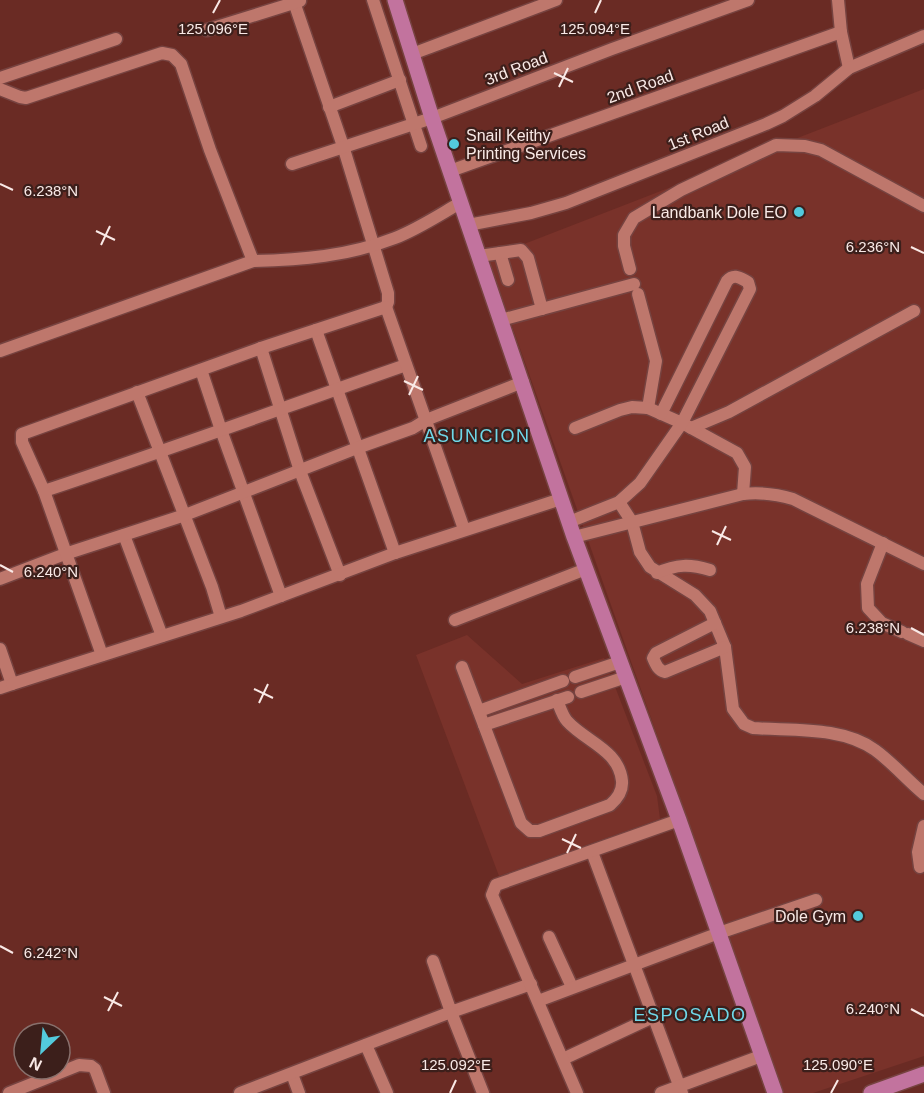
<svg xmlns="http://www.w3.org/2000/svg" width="924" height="1093" font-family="Arial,sans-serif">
  <rect width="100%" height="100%" fill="#6a2b24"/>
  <!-- built -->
  <g fill="#79322a">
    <path d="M924 89V1056L813 1093H784L488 258Z"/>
    <path d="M467 635 522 684 604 658 657 796 660 819 499 876 416 655Z"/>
  </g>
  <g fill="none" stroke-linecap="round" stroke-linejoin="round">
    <!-- minor casing -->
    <g stroke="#764340" stroke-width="15">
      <g id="minor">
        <path d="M373 0 421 146"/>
        <path d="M838 0 841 32 849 68"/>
        <path d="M294 2 343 146 388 293V302L386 307"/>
        <path d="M207 30 300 1"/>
        <path d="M412 54 556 0"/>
        <path d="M0 78 116 39"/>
        <path d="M0 89 20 97 26 98 162 53 172 55 181 64 210 150 253 261C301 260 349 256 395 238 418 229 439 215 460 203"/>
        <path d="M329 107 400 80"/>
        <path d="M292 164 432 118 612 49 748 0"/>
        <path d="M450 171 841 32"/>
        <path d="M468 225 531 213 566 203 766 124 783 116 815 96 849 68 924 36"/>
        <path d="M500 253 508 280"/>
        <path d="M479 256 521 250 528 258 542 309"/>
        <path d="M630 269 624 246V235L634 218 681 190 776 145 805 146 821 150 924 206"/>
        <path d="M638 294 656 361 648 408"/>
        <path d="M501 320 634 284"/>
        <path d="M316 330 395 553"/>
        <path d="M261 348 300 471 340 575"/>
        <path d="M0 351 253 261"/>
        <path d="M201 370 221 430 281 596"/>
        <path d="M137 392 212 587 221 617"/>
        <path d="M575 428 620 410 632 407 648 408 682 423 737 453 745 467 743 494"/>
        <path d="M691 428 729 412 914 311"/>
        <path d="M44 491C165 451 285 407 406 365"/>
        <path d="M619 502 632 522 640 552 650 567 695 595 710 611 725 647 733 709 744 724 753 728C792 731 842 726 875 750 893 763 907 780 924 794"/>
        <path d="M569 522 619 502 640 483 682 423 750 289 748 282C740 278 734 273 727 281L661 414"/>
        <path d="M124 535 162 636"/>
        <path d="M574 537 743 494C761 492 776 494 793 499L924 564"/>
        <path d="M883 543 867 584 868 608 882 623 902 632"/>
        <path d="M657 573C677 564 690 564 710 570"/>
        <path d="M0 579 65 554 185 515 357 448 413 428 426 420 523 382"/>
        <path d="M455 620 586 569"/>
        <path d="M715 623 656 653 653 658C656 665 658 670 665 672L725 647"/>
        <path d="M908 634 924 641"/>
        <path d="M0 649 12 684 0 688"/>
        <path d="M102 655 44 491 22 442V434L261 348 386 307 464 529"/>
        <path d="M462 667 521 823 530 831H539L610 805C617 799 623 792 622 781 619 750 586 742 567 721 562 715 560 707 557 700"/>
        <path d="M575 677 620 662"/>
        <path d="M12 684 241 611 395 553 561 499"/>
        <path d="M581 692 626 677"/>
        <path d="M479 711 563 681"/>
        <path d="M484 725 568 697"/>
        <path d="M592 852 682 1093"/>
        <path d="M920 867 918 852 924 826"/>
        <path d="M549 937 572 987"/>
        <path d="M433 961 451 1012 531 984"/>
        <path d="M538 1001 719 933 816 900"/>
        <path d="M366 1045 387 1093"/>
        <path d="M563 1059 653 1017"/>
        <path d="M292 1074 299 1093"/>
        <path d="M9 1093 79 1065 91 1066 95 1069 104 1093"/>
        <path d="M240 1093 451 1012 483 1093"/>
        <path d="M577 1093 492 895 496 885 679 820"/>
        <path d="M661 1093 761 1056"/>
      </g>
    </g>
    <!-- major casing -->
    <g stroke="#764340" stroke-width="18">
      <g id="major">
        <path d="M395 0 432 118 574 537 679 820 775 1093"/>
        <path d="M871 1093 924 1074"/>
      </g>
    </g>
    <!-- minor -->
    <use href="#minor" stroke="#be776c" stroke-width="12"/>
    <!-- major -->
    <use href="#major" stroke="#c2739e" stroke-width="15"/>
  </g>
  <!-- ticks -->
  <path fill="none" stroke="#f9e9e6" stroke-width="2" d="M213 13 220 0M595 13 601 0M554 73 573 82M559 87 568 68M0 184 13 190M96 231 115 240M101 245 110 226M911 247 924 253M404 381 423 390M409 395 418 376M712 531 731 540M717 545 726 526M0 565 13 572M911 628 924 635M254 689 273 698M259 703 268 684M562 839 581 848M567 853 576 834M0 946 13 953M104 997 122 1006M911 1009 924 1016M108 1011 118 992M450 1093 456 1080M831 1093 838 1080"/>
  <!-- markers -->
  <g fill="#53cadc" stroke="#3c1f1b" stroke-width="2">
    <circle cx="454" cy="144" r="6"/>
    <circle cx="799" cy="212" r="6"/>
    <circle cx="858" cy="916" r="6"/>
  </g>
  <g text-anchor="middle" stroke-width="4.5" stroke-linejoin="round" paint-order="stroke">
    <!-- street labels -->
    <g font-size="16" fill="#f9e9e6" stroke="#3c1f1b">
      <text transform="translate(516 68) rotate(-21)" y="6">3rd Road</text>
      <text transform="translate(640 86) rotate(-20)" y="6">2nd Road</text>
      <text transform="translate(698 133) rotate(-22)" y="6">1st Road</text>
    </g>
    <!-- poi labels -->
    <g font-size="16" fill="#f9e9e6" stroke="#3c1f1b" text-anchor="end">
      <text x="466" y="141" text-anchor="start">Snail Keithy<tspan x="466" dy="18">Printing Services</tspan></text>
      <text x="787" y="218">Landbank Dole EO</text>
      <text x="846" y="922">Dole Gym</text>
    </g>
    <!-- neighbourhood labels -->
    <g font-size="18" letter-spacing="1.5" fill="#6fd8e9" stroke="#3c1f1b">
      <text x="477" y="442">ASUNCION</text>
      <text x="690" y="1021">ESPOSADO</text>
    </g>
  </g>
  <g font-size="15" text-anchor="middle" fill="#f9e9e6" stroke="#3c1f1b" stroke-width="4.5" stroke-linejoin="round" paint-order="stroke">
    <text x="213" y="34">125.096°E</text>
    <text x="595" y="34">125.094°E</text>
    <text x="51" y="196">6.238°N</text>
    <text x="873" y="252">6.236°N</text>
    <text x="51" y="577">6.240°N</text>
    <text x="873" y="633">6.238°N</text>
    <text x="51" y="958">6.242°N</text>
    <text x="873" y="1014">6.240°N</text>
    <text x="456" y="1070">125.092°E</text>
    <text x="838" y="1070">125.090°E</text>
  </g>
  <!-- north arrow -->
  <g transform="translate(42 1051) rotate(206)"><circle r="28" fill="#3c1f1b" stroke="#88706c" stroke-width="1.5"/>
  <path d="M0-4.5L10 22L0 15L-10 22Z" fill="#53cadc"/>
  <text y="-9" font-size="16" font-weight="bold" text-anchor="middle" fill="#f9e9e6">N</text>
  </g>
</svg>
